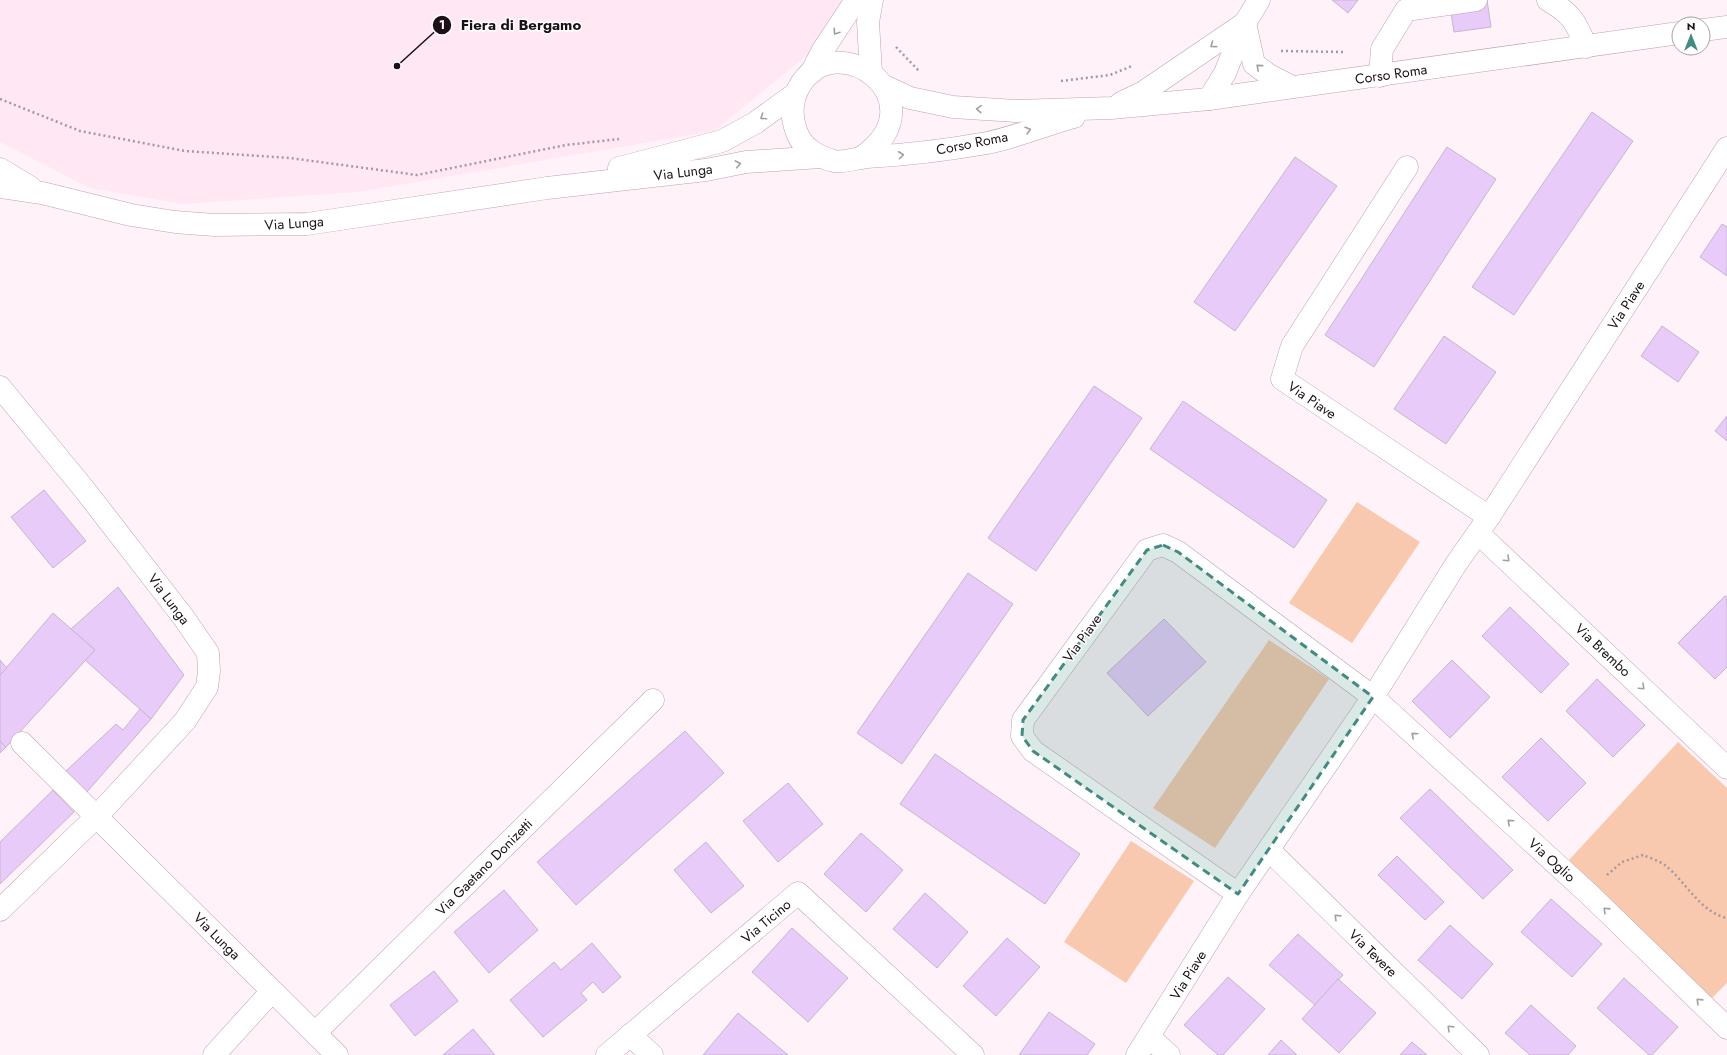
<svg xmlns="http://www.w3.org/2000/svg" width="1727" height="1055" font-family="Jost,sans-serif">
  <rect width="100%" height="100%" fill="#fff2f8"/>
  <!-- built -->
  <path fill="#ffe7f3" d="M0 0H875L714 131 358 192 182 204 90 188 0 142Z"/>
  <!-- green -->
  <g fill="#f8c9ae">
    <path d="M1357 502 1420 542 1352 643 1289 603Z"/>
    <path d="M1269 640 1329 679 1215 848 1153 808Z"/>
    <path d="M1678 742 1727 788V983L1712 998 1569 860Z"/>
    <path d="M1131 841 1194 881 1126 983 1064 942Z"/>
  </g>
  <!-- building -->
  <g fill="#e9cbfa" stroke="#c5b5ce">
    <path d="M1332 0H1358L1348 13Z"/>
    <path d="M1449 0H1487L1491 27 1454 32Z"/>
    <path d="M1592 112 1633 141 1514 315 1472 287Z"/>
    <path d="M1447 147 1496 179 1374 367 1325 335Z"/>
    <path d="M1295 157 1337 186 1235 331 1194 302Z"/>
    <path d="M1722 224 1727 227V276L1700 257Z"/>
    <path d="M1662 326 1699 352 1678 382 1641 356Z"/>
    <path d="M1444 336 1496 372 1446 444 1394 409Z"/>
    <path d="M1094 386 1142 418 1036 571 988 538Z"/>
    <path d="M1183 401 1327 500 1294 548 1150 449Z"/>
    <path d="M1727 416V441L1715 431Z"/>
    <path d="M44 490 86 541 53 568 11 517Z"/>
    <path d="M968 573 1013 604 902 764 857 733Z"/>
    <path d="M118 587 184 675 151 719 85 660 95 650 71 629Z"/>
    <path d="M1725 596 1727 597V667L1715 679 1678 643Z"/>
    <path d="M1510 607 1569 664 1541 693 1482 636Z"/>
    <path d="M53 613 95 650 6 747 0 741V675Z"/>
    <path d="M1164 619 1206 662 1148 716 1107 673Z"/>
    <path d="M0 660 7 668 0 675Z"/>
    <path d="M1452 660 1490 697 1450 738 1412 701Z"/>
    <path d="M1597 679 1645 725 1613 757 1566 711Z"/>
    <path d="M140 709 151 719 86 793 66 771 116 724 123 730Z"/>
    <path d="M685 731 724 773 576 905 537 862Z"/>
    <path d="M1541 738 1586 783 1548 821 1502 777Z"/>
    <path d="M0 741 6 747 0 753Z"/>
    <path d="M935 754 1080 854 1045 904 900 804Z"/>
    <path d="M788 783 823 824 778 862 743 821Z"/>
    <path d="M1430 789 1513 870 1483 899 1400 818Z"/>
    <path d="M53 790 74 812 0 884V842Z"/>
    <path d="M861 833 903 870 866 912 824 874Z"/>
    <path d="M706 842 744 886 711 913 674 870Z"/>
    <path d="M1397 856 1444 902 1425 920 1378 875Z"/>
    <path d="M504 890 538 930 489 973 454 932Z"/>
    <path d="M925 893 968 932 937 968 893 929Z"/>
    <path d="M1551 899 1602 944 1572 977 1521 932Z"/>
    <path d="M1450 925 1493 964 1462 999 1418 960Z"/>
    <path d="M792 928 848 978 808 1022 752 972Z"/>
    <path d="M1298 934 1343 975 1315 1005 1269 965Z"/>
    <path d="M1007 938 1040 967 996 1016 963 986Z"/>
    <path d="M592 943 621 977 603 993 593 982 581 993 587 1000 543 1037 510 1000 554 962 561 970Z"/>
    <path d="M434 971 458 1001 415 1036 390 1005Z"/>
    <path d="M1228 977 1265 1009 1223 1055H1218L1184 1025Z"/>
    <path d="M1624 978 1678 1027 1652 1055H1649L1597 1008Z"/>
    <path d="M1338 979 1376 1013 1339 1053 1302 1019Z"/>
    <path d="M1531 1005 1576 1046 1568 1055H1530L1505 1033Z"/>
    <path d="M1049 1012 1095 1044 1087 1055H1019Z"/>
    <path d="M738 1013 788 1055H703Z"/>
    <path d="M473 1029 495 1055H443Z"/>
    <path d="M1281 1040 1297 1055H1268Z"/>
    <path d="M1412 1042 1427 1055H1400Z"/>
  </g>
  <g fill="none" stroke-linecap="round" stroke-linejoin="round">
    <!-- minor casing -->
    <g stroke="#bfa1b0" stroke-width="23">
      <g id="minor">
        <path d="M1548 0C1572 14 1576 22 1586 47"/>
        <path d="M1245 23 1254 64 1269 75 1292 87"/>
        <path d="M1703 30 1727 27"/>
        <path d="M871 72 868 22 872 0"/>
        <path d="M811 73 823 50 854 3 858 0"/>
        <path d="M1380 76 1382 49 1406 10 1476 0"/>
        <path d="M884 86 910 98 953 107 1016 111 1111 108 1209 99 1679 33"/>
        <path d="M1209 99 1225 73 1245 23 1259 0"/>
        <path d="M1121 103 1142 93 1245 23"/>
        <path d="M862 157C943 101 834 20 798 89 791 103 791 116 796 130 801 147 817 157 834 161 845 163 856 158 867 157 907 155 947 150 987 143 1016 137 1045 125 1074 117"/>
        <path d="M1407 167 1292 346 1282 379 1489 517"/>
        <path d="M619 168 722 141 755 123 795 94"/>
        <path d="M0 169 30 187"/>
        <path d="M0 187 42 193 131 215 175 222 214 225 307 224 547 188 706 170 746 162 820 157"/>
        <path d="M0 387 84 489 184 618 208 653 209 671 207 687 185 721 97 816 0 910"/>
        <path d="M1478 533 1727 768"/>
        <path d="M22 743 337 1055"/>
        <path d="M1269 850 1478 1055"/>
        <path d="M1238 894 1033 751 1022 736 1023 720 1147 550 1163 545 1178 552 1373 697 1589 894 1727 1028"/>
        <path d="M315 1033 653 700"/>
        <path d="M630 1035 652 1055"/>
        <path d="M1149 1037 1169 1055"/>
        <path d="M214 1055 272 991"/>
        <path d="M607 1055 798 893 973 1055"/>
        <path d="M1137 1055 1238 894 1373 697 1456 564 1489 517 1727 148"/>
      </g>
    </g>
    <!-- path -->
    <g stroke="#a5999f" stroke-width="2.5" stroke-dasharray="2 3" stroke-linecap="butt">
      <path d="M896 47 920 72"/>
      <path d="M1281 51 1344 52"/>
      <path d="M1061 81 1110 75 1132 66"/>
      <path d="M0 99 80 131 185 151 290 158 417 175 566 145 619 139"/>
      <path d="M1607 875 1622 862 1643 855C1650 858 1660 861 1666 866 1686 882 1700 912 1727 918"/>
    </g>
    <!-- minor -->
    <use href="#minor" stroke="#fff" stroke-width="22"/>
  </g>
  <!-- one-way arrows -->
  <defs><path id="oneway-chevron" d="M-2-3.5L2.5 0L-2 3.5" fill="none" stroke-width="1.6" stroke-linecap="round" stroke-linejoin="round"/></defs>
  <g stroke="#a39fa1">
    <use href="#oneway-chevron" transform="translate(836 32) rotate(123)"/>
    <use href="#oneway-chevron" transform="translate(1213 45) rotate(144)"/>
    <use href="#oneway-chevron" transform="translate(1259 67) rotate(-140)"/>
    <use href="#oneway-chevron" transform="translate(979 109) rotate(-176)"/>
    <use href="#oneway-chevron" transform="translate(763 117) rotate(146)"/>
    <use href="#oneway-chevron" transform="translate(1028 130) rotate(-17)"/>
    <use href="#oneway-chevron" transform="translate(901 155) rotate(-7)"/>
    <use href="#oneway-chevron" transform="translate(738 164) rotate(-11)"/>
    <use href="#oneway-chevron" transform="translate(1507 559) rotate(43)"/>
    <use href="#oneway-chevron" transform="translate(1642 687) rotate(43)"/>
    <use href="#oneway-chevron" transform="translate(1414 735) rotate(-138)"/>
    <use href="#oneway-chevron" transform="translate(1510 822) rotate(-138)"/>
    <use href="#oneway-chevron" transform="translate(1606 910) rotate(-136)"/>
    <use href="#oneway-chevron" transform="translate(1337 917) rotate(-136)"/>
    <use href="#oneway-chevron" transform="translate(1699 1001) rotate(-136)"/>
    <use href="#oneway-chevron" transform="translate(1450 1028) rotate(-136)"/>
  </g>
  <!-- marked area -->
  <path fill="#458a80" fill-opacity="0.2" stroke="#458a80" stroke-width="3" stroke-dasharray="8 5" stroke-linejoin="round" d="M1163 545 1178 552 1373 697 1238 894 1033 751 1022 736 1023 720 1147 550Z"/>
  <g text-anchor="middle" stroke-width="3" stroke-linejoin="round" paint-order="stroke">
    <!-- street labels -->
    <g font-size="14" fill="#1a1015" stroke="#fff">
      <text transform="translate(1391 74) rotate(-8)" y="5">Corso Roma</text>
      <text transform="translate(972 143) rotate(-11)" y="5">Corso Roma</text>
      <text transform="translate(683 172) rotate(-7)" y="5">Via Lunga</text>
      <text transform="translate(294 223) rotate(-4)" y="5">Via Lunga</text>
      <text transform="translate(1626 305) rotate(-57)" y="5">Via Piave</text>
      <text transform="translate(1312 400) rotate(34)" y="5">Via Piave</text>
      <text transform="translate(169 599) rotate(53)" y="5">Via Lunga</text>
      <text transform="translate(1082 638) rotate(-54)" y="5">Via Piave</text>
      <text transform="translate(1603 650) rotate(43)" y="5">Via Brembo</text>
      <text transform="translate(1552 860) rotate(42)" y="5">Via Oglio</text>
      <text transform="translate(484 867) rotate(-45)" y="5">Via Gaetano Donizetti</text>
      <text transform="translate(766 921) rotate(-40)" y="5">Via Ticino</text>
      <text transform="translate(217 936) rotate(45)" y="5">Via Lunga</text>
      <text transform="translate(1373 953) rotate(44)" y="5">Via Tevere</text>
      <text transform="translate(1188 975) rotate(-58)" y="5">Via Piave</text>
    </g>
  </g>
  <!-- callouts -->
  <path fill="none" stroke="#1a1015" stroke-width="1.5" d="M397 66L442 25"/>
  <g fill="#1a1015" stroke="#fff" stroke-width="1.5">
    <circle cx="397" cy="66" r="4"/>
    <circle cx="442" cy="25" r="10"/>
  </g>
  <g font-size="12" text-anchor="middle" font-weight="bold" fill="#fff">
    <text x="442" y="29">1</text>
  </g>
  <g font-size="15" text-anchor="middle" font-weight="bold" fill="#1a1015" stroke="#fff" stroke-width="3" stroke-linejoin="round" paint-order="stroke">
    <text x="521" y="30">Fiera di Bergamo</text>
  </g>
  <!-- north arrow -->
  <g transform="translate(1691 36)"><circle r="19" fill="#ffffff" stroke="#a39fa1"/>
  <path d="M0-3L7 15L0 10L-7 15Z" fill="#458a80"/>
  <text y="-6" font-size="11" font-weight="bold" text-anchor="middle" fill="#1a1015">N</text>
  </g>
</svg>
